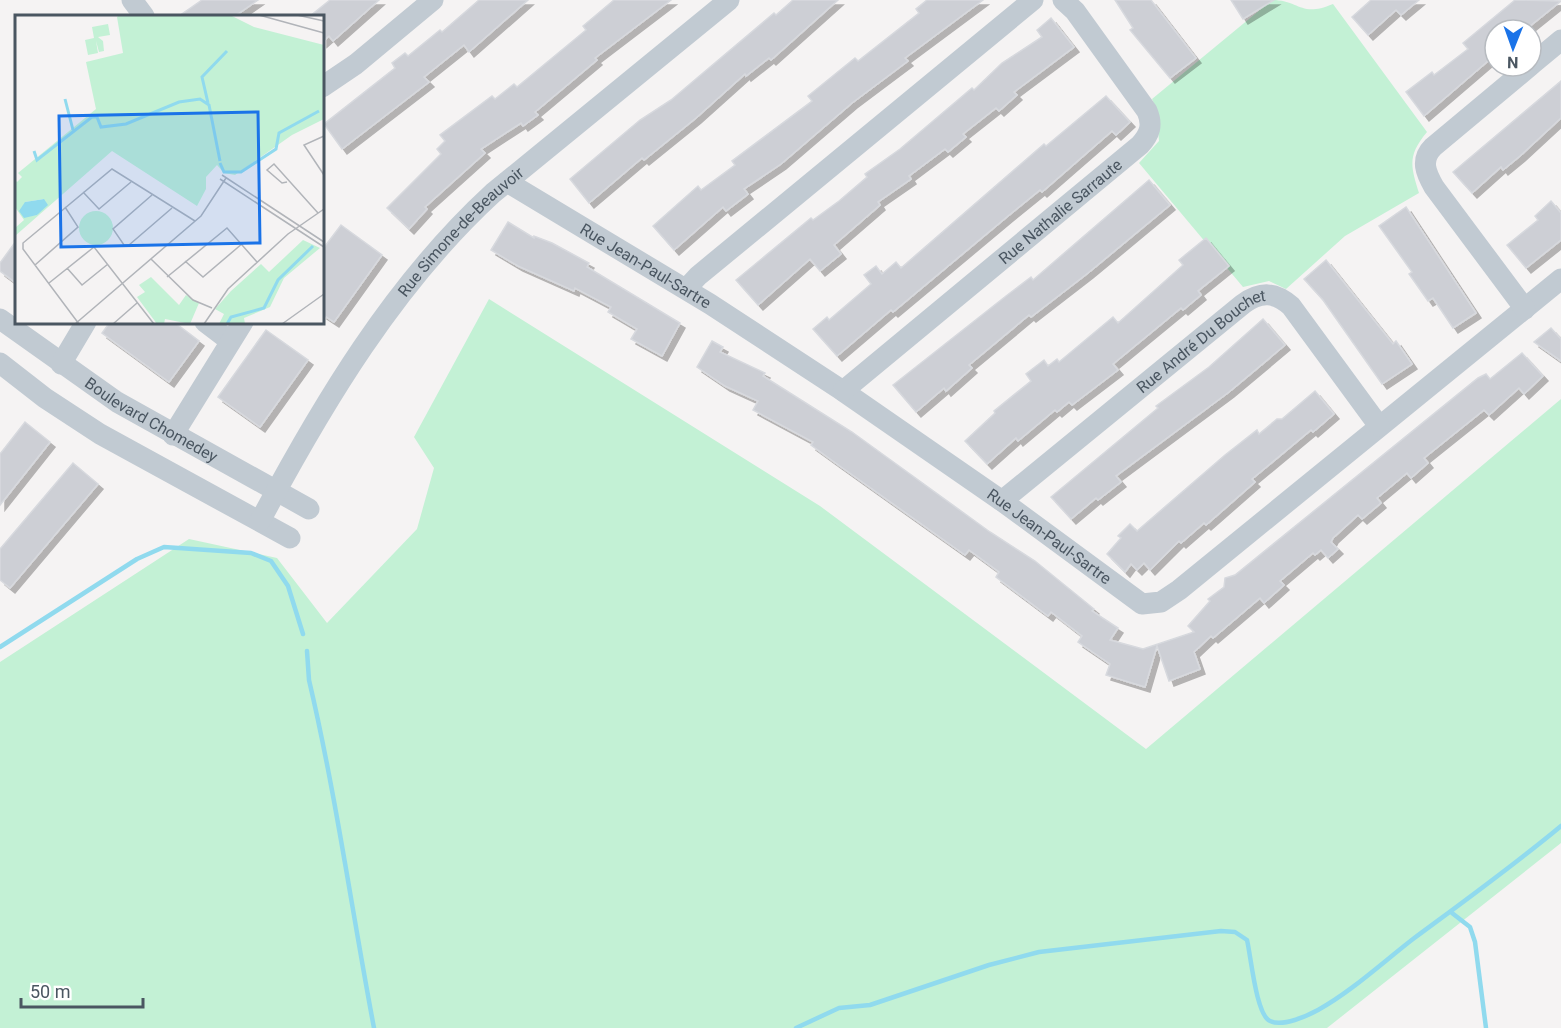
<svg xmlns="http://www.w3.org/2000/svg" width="1561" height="1028" font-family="Roboto,sans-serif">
  <defs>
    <filter id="shadow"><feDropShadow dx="5" dy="5" stdDeviation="0" flood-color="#0004"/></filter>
  </defs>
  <rect width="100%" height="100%" fill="#f5f3f3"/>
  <!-- green -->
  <g fill="#c3f1d5">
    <path d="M1272 0C1300 0 1300 18 1333 4L1427 132C1408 155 1410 165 1419 193L1345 236 1286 289 1269 281 1243 287 1139 163 1159 141 1156 108 1152 99Z"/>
    <path d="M489 299 820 506 1146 749 1561 399V843L1327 1028H0V662L189 539 277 558 327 623 417 529 434 468 414 437Z"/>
  </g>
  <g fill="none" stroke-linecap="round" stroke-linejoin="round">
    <!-- stream -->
    <g stroke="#90daee" stroke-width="4.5">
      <path d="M0 647 137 559 164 547 251 553 271 561 288 586 303 634"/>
      <path d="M307 651 309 680C336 795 352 912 374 1028"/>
      <path d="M1452 913 1470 927 1475 942 1486 1028"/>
      <path d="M796 1028 839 1008 870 1005 989 965 1039 952 1221 931 1235 932 1247 940C1251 956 1256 1015 1270 1021 1283 1027 1307 1016 1318 1010 1352 991 1382 963 1413 939 1463 902 1513 866 1561 826"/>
    </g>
  </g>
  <!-- building -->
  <g fill="#cdcfd5" stroke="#d7d9de" stroke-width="1.5" filter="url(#shadow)">
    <path d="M202 0H258L235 16H179Z"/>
    <path d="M330 0H379L333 41 329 36 322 42V16H310Z"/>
    <path d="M479 0H528L469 52 464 45 424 77 429 82 342 149 324 124 395 68 392 63 405 53 408 56 440 30 442 32Z"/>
    <path d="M614 0H671L595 58 597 60 535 112 538 115 523 126 521 123 481 149 485 153 425 207 427 209 409 229 387 208 441 154 437 149 445 141 440 135 492 96 495 99 514 84 517 87 586 30 583 26Z"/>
    <path d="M793 0H838L771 60 769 58 746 76 745 74 696 118 644 160 642 158 589 203 570 179 640 120 671 100 774 13 776 15Z"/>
    <path d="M927 0H983L905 58 908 61 852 103 781 164 744 189 748 194 726 211 723 207 674 250 653 226 698 186 701 190 735 165 732 161 812 101 808 96 855 58 858 61 919 13 916 9Z"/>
    <path d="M1115 0H1151L1196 58 1170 78 1130 30 1133 28Z"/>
    <path d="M1231 0H1274L1243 19Z"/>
    <path d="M1371 0H1419L1401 15 1396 10 1368 35 1352 17Z"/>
    <path d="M1515 0 1561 1 1525 30H1495V55L1424 116 1406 92 1432 72 1434 75 1468 49 1463 43Z"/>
    <path d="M1051 18 1074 47 1014 92 1017 95 999 111 996 108 963 134 966 137 948 152 945 149 909 176 911 179 878 202 880 205 834 245 841 254 820 271 810 259 758 305 736 280 811 218 813 220 839 201 867 177 865 174 900 149 972 88 974 90 1002 63 1042 37 1037 30Z"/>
    <path d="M1561 81V118L1520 156 1503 170 1501 167 1472 193 1453 172Z"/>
    <path d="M1106 96 1130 122 1116 135 1112 131 1042 192 1040 190 1008 216 893 312 891 310 837 356 813 329 827 317 829 320 871 284 864 275 876 266 882 274 896 262 901 268 1044 144 1046 146Z"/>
    <path d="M1149 180 1170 205 1088 273 1031 317 1029 315 969 365 972 368 946 391 944 388 916 412 893 385 1006 296 1031 277 1033 280Z"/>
    <path d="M1551 201 1561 213V240L1526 268 1507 245 1538 220 1535 216Z"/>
    <path d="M1406 207 1476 313 1453 328 1433 298 1428 301 1409 274 1412 272 1379 226Z"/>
    <path d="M508 222 534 238V236L552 243 589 263 587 267 680 323 662 356 631 339 637 329 608 312 611 307 575 288 574 291 518 266 491 250Z"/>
    <path d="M341 225 382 255 334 322 322 314V250Z"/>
    <path d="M1206 238 1229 266 1198 291 1201 295 1183 310 1181 308 1113 364 1118 370 1072 405 1069 402 1057 412 1055 410 1018 441 1016 438 987 464 965 441 995 413 994 411 1031 381 1026 374 1044 360 1048 366 1057 359 1059 362 1113 317 1118 323 1183 265 1179 260Z"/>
    <path d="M16 241V283L0 271V263Z"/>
    <path d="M1326 260 1393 344 1396 341 1412 364 1382 384 1323 300 1304 279Z"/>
    <path d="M1263 319 1285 345 1229 392 1116 476 1121 482 1098 500 1096 498 1071 519 1051 497 1158 408 1156 406 1209 367Z"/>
    <path d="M110 322H174L199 341 169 382 102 333Z"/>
    <path d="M1551 328 1561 339V361L1534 342Z"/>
    <path d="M266 330 308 360 260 427 218 397Z"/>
    <path d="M712 341 723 347 720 352 765 373 763 376 852 432 990 532 1035 561 1094 609 1092 611 1118 628 1110 640 1143 649 1194 632 1188 626 1210 601 1208 599 1224 587 1225 578 1235 575 1478 378 1486 374 1490 379 1522 353 1543 376 1524 394 1519 388 1489 415 1484 410 1424 458 1428 463 1411 478 1407 473 1377 498 1381 503 1362 519 1358 515 1333 538 1331 542 1338 549 1328 558 1321 550 1315 555 1313 553 1280 581 1284 585 1264 603 1260 598 1213 638 1211 636 1194 652 1200 669 1169 681 1157 646 1145 687 1106 675 1110 664 1078 642 1082 636 1051 612 1048 616 996 577 999 572 969 550 965 555 837 464 811 445 813 442 753 410 758 401 725 386 697 367Z"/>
    <path d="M1315 391 1334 414 1313 432 1311 430 1252 479 1255 482 1206 525 1204 523 1181 543 1179 541 1150 570 1144 563 1137 570 1131 564 1125 572 1107 554 1121 538 1118 536 1130 524 1137 531 1225 455 1257 430 1259 434 1277 419H1282Z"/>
    <path d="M25 422 50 442 0 505V454Z"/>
    <path d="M73 463 98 484 10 588 0 580V549Z"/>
  </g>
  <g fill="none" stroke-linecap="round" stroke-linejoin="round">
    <!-- minor -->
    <g stroke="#c1cad2" stroke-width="21">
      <path d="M132 0 144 16"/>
      <path d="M1531 65 1561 40"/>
      <path d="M322 87 356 64 433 0"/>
      <path id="s1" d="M507 182 710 304 843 391 1002 501 1142 604 1161 602 1179 590 1561 279"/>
      <path d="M686 289 698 276 1033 0"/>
      <path d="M1525 309 1434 187C1426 173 1420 160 1433 147L1530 66"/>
      <path id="s2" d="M0 319 117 402 309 509"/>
      <path d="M205 322 230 341"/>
      <path d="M0 363 45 398 100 434 290 538"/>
      <path d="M61 364 86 322"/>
      <path id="s3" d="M843 391 1140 145C1150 134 1153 125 1147 111L1075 11 1063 0"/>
      <path d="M173 435 243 322"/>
      <path id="s4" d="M1002 501 1243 304C1261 291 1275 292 1291 306L1379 426"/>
      <path id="s5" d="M260 521C323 403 394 284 493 193L729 0"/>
    </g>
  </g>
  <g text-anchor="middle" stroke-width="5" stroke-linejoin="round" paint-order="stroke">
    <!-- street labels -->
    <g font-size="16" fill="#4a5661" stroke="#fff">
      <text dy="6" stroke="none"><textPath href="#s3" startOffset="282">Rue Nathalie Sarraute</textPath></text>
      <text dy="6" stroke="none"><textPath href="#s5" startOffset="354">Rue Simone-de-Beauvoir</textPath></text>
      <text dy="6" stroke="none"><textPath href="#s1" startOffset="162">Rue Jean-Paul-Sartre</textPath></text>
      <text dy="6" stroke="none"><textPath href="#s4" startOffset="256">Rue André Du Bouchet</textPath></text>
      <text dy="6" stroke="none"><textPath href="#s2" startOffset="182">Boulevard Chomedey</textPath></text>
      <text dy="6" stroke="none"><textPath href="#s1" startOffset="648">Rue Jean-Paul-Sartre</textPath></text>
    </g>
  </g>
  <!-- overview -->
  <g transform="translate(15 15)">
    <rect width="309" height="309" fill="#f5f3f3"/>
    <path d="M104 0H215L239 12 309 30V104L277 120 220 160 209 158 202 150 191 162V174L182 191 97 136 0 221V213L9 205 0 192V165L2 167 7 162 3 158 81 94 71 47 108 38 102 2ZM29 184 22 200 12 201 10 187ZM93 9 95 20 83 22 88 26 89 36 84 37 81 26 83 38 73 40 70 25 79 23 77 12ZM64 213a17 17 0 1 1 34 0a17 17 0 1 1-34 0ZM288 225 305 233 269 263 255 292 229 303 230 309H204L209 299 200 294 216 276 246 249 254 257ZM136 262 164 290 171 280 184 288 175 309 150 304 149 309H142L122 282 130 277 124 270Z" fill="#c3f1d5" fill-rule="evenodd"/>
    <path d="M29 184 33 190 22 200 9 203 4 196 10 187Z" fill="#90daee"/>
    <path fill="none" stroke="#90daee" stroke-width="3" d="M50 84 58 115M193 88 187 62 212 36M19 136 22 145 77 102H82L86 112 111 109 164 87 185 84 194 90 205 146M205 148 209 157H226L261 134 264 118 304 96M212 309 216 302 249 293 263 265 298 231"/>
    <path fill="none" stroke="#b1b4b9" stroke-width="1.5" d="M244 0 309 18M282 0 309 6M309 121 289 130 309 160M207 160 309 227M205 164 309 232M272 167 267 168 252 155 259 149 303 198M68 177 84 194 116 167M137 180 98 214 109 230H114L157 193M136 244 178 285 197 293M170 246 188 262 228 228M20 250 63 212 50 192M52 253 67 270 93 249M152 262 212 213 242 247M34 268 79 232 139 309M60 309 186 201 211 163M64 309 8 234V228L97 154 180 206M98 309 122 288M189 309 213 274 273 219 309 194M267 309 309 279"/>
    <path fill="#1a73e8" fill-opacity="0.15" stroke="#1a73e8" stroke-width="3" d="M243 97 245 228 46 232 44 101Z"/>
    <rect width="309" height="309" fill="none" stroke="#4a5661" stroke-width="3"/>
  </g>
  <!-- north arrow -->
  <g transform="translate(1513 48) rotate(181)"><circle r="28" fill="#ffffff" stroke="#b7bbc0" stroke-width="1.5"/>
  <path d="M0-4.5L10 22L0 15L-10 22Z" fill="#1a73e8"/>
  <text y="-9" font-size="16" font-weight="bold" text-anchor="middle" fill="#4a5661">N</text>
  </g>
  <!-- scale -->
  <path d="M21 998v9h122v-9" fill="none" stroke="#4a5661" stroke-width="3"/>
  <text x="30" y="998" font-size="18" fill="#4a5661" stroke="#ffffff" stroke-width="4.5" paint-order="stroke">50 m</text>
</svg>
